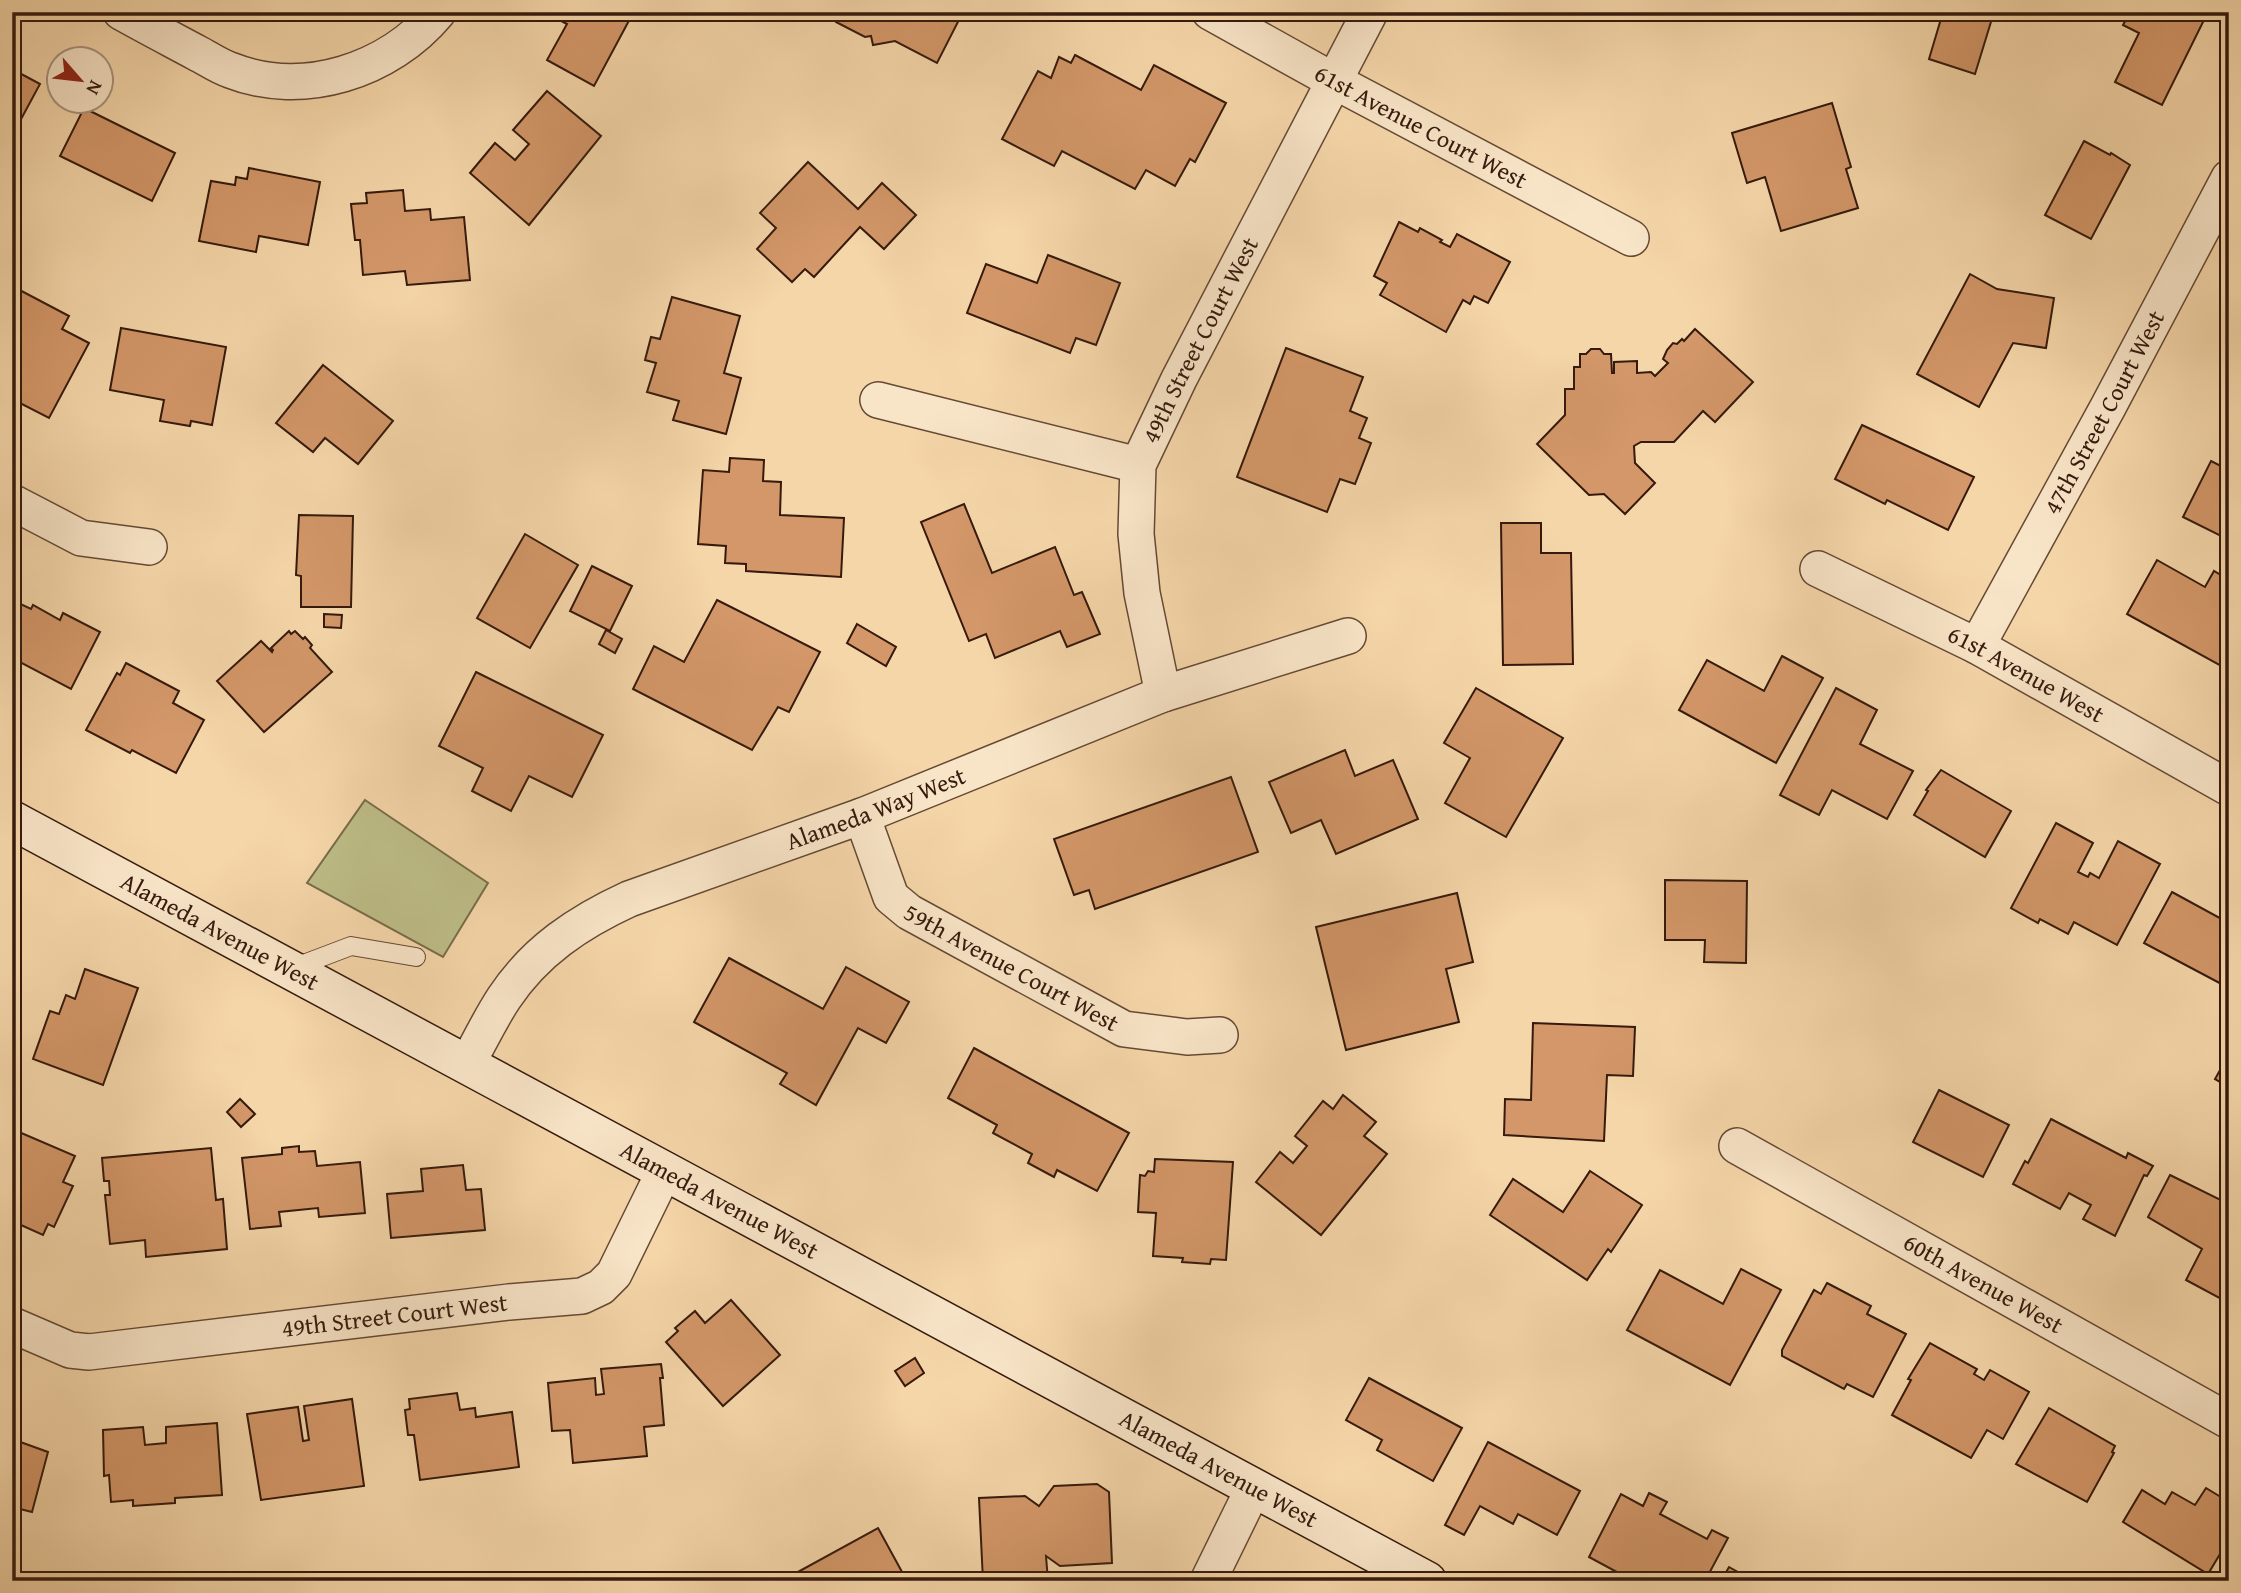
<svg xmlns="http://www.w3.org/2000/svg" width="2241" height="1593" font-family="'Gentium Book Plus',serif">
  <rect width="100%" height="100%" fill="#f5d6a9"/>
  <filter id="stains"><feTurbulence type="fractalNoise" baseFrequency=".00286" numOctaves="4"/><feColorMatrix values="0 0 0 0 .2 0 0 0 0 .09 0 0 0 0 .02 0 0 0 .5 -.17"/></filter>
  <radialGradient id="worn" r=".72"><stop offset=".6" stop-color="#630" stop-opacity="0"/><stop offset="1" stop-color="#630" stop-opacity=".3"/></radialGradient>
  <!-- green -->
  <path fill="#bdbd87" stroke="#796c4a" stroke-width="2" d="M365 800 488 883 443 957 307 883Z"/>
  <!-- building -->
  <g fill="#d39769" stroke="#351a0d" stroke-width="2">
    <path d="M544 12H628L632 15 594 86 547 60 567 24Z"/>
    <path d="M834 12H963L937 63 895 41 873 45 871 36 865 37 836 22Z"/>
    <path d="M1943 12H1994L1975 74 1929 59Z"/>
    <path d="M2130 12H2188L2204 20 2162 105 2115 82 2139 33 2123 25Z"/>
    <path d="M1075 55 1141 90 1154 65 1226 103 1195 162 1190 159 1175 186 1146 170 1135 189 1062 151 1054 166 1002 139 1038 71 1051 78 1059 57 1071 63Z"/>
    <path d="M12 69 40 84 13 134 12 133Z"/>
    <path d="M547 91 601 136 529 225 470 173 495 143 515 160 529 144 513 130Z"/>
    <path d="M1832 103 1851 167 1846 169 1858 208 1781 231 1765 177 1747 183 1732 133Z"/>
    <path d="M84 108 175 153 152 201 60 156Z"/>
    <path d="M2084 141 2110 155 2111 153 2130 165 2091 239 2045 215Z"/>
    <path d="M808 162 858 209 882 183 916 215 884 249 860 227 814 277 805 269 792 282 757 249 776 228 760 213Z"/>
    <path d="M249 168 320 182 308 245 259 236 256 252 199 241 211 181 235 185 236 177 247 179Z"/>
    <path d="M403 190 405 211 430 209 431 220 464 217 470 280 407 285 405 271 363 275 360 240H355L351 204 367 203 366 193Z"/>
    <path d="M1399 222 1418 232 1420 228 1442 240 1440 242 1450 247 1457 234 1510 262 1488 303 1474 296 1470 304 1463 300 1446 332 1380 295 1387 283 1374 276Z"/>
    <path d="M1048 255 1120 283 1096 345 1076 338 1070 353 967 313 986 264 1037 283Z"/>
    <path d="M1970 274 1997 289 2054 298 2046 348 2013 343 1979 407 1917 374Z"/>
    <path d="M12 286 69 316 62 329 89 343 49 418 12 399 19 382 12 379Z"/>
    <path d="M672 297 740 316 724 373 741 378 726 434 673 420 679 401 647 392 656 363 645 360 651 337 660 339Z"/>
    <path d="M121 328 226 347 212 425 191 421 190 426 160 421 164 400 110 390Z"/>
    <path d="M1695 329 1753 382 1715 422 1703 411 1674 442H1641L1634 446 1635 463 1655 483 1625 514 1604 494 1589 495 1537 444 1565 415V389H1574V367H1580V354H1586L1591 349H1600L1604 354H1611L1612 373H1614V362L1637 361V373L1651 372 1655 376 1668 363 1663 359 1667 350 1673 343 1677 344 1682 339 1684 341Z"/>
    <path d="M1286 348 1363 377 1350 411 1367 418 1359 438 1371 443 1355 484 1340 479 1327 512 1237 477Z"/>
    <path d="M323 365 393 421 358 464 325 438 313 452 276 423Z"/>
    <path d="M1862 425 1974 477 1948 530 1887 500 1885 504 1835 479Z"/>
    <path d="M730 458 764 460 763 481 781 482 780 515 844 518 841 577 746 571V564L725 563 726 546 698 544 703 470 729 472Z"/>
    <path d="M2211 461 2229 470V540L2183 517Z"/>
    <path d="M964 504 992 573 1055 547 1074 595 1082 592 1100 634 1067 647 1060 631 995 658 986 634 969 641 921 522Z"/>
    <path d="M299 515 353 516 351 607H301V576L296 575Z"/>
    <path d="M1501 523H1541V553H1571L1573 664 1503 665Z"/>
    <path d="M525 534 578 565 530 648 477 618Z"/>
    <path d="M2157 560 2205 587 2214 571 2229 580V657L2223 667 2127 614Z"/>
    <path d="M592 566 632 586 610 631 570 611Z"/>
    <path d="M12 600 31 609 33 605 60 620 63 613 100 632 71 689 12 658Z"/>
    <path d="M717 600 820 652 789 712 778 707 752 750 633 689 654 646 684 662Z"/>
    <path d="M324 614 342 615 341 628 324 627Z"/>
    <path d="M857 624 896 647 886 666 847 643Z"/>
    <path d="M606 630 622 639 615 653 599 644Z"/>
    <path d="M289 631 291 634 295 631 303 639 305 637 312 645 310 648 332 672 264 732 217 681 261 641 272 652 273 650 271 648Z"/>
    <path d="M1782 656 1823 678 1776 763 1679 710 1707 660 1764 691Z"/>
    <path d="M126 663 179 691 173 703 204 720 176 773 132 750 130 753 86 730 117 673 120 675Z"/>
    <path d="M476 672 603 735 572 797 529 776 511 811 472 791 483 768 439 746Z"/>
    <path d="M1476 688 1563 738 1506 837 1445 803 1470 758 1444 743Z"/>
    <path d="M1836 688 1877 710 1860 744 1913 771 1887 819 1832 790 1819 815 1780 795Z"/>
    <path d="M1345 750 1355 776 1393 760 1418 819 1336 854 1321 820 1291 833 1269 782Z"/>
    <path d="M1941 770 2011 811 1985 857 1914 815 1928 791 1926 790Z"/>
    <path d="M1231 777 1258 852 1095 909 1089 890 1074 895 1054 839Z"/>
    <path d="M2056 823 2093 843 2078 872 2088 877 2090 873 2099 878 2118 841 2160 864 2117 945 2074 922 2068 934 2040 919 2038 923 2011 908Z"/>
    <path d="M1665 880 1747 881 1746 963 1704 962 1705 940H1665Z"/>
    <path d="M2172 892 2229 923 2226 932 2229 933V988L2144 943Z"/>
    <path d="M1457 893 1473 962 1446 969 1459 1022 1346 1050 1316 927Z"/>
    <path d="M729 958 823 1009 846 967 909 1002 886 1043 858 1028 816 1105 780 1084 787 1073 694 1022Z"/>
    <path d="M85 969 138 988 103 1085 33 1059 50 1011 59 1014 66 995 75 999Z"/>
    <path d="M1533 1023 1635 1027 1633 1076 1607 1075 1604 1141 1504 1135 1505 1099 1531 1100Z"/>
    <path d="M974 1048 1129 1133 1097 1191 1057 1170 1054 1177 1028 1163 1032 1154 993 1133 997 1125 948 1098Z"/>
    <path d="M2229 1054V1087L2215 1079Z"/>
    <path d="M1939 1090 2009 1125 1983 1177 1913 1142Z"/>
    <path d="M1343 1095 1376 1122 1364 1136 1387 1154 1321 1235 1256 1182 1280 1152 1293 1163 1307 1146 1295 1136 1323 1101 1333 1109Z"/>
    <path d="M240 1099 255 1114 241 1127 227 1112Z"/>
    <path d="M2051 1119 2126 1158 2128 1153 2153 1166 2147 1176 2144 1175 2115 1236 2083 1219 2091 1205 2069 1193 2060 1209 2013 1184 2025 1161 2028 1163Z"/>
    <path d="M12 1129 75 1156 63 1182 73 1186 54 1227 48 1224 43 1235 12 1221Z"/>
    <path d="M299 1146V1152L315 1151 317 1166 360 1162 365 1213 319 1217 318 1208 279 1212 281 1226 250 1229 242 1158 282 1154V1148Z"/>
    <path d="M211 1148 216 1200 223 1199 227 1249 146 1257 145 1240 110 1244 105 1195H110L109 1181H104L102 1158Z"/>
    <path d="M1155 1159 1233 1162 1226 1260 1211 1259 1210 1264 1182 1262 1183 1258 1153 1256 1156 1213 1138 1212 1140 1175 1145 1176 1148 1171 1154 1172Z"/>
    <path d="M463 1165 466 1190 481 1189 485 1230 391 1238 387 1194 423 1191 421 1169Z"/>
    <path d="M1590 1171 1642 1205 1611 1252 1608 1249 1587 1280 1490 1215 1513 1179 1563 1212Z"/>
    <path d="M2170 1175 2229 1204V1294L2225 1301 2186 1280 2202 1249 2148 1217Z"/>
    <path d="M1741 1269 1781 1290 1730 1385 1627 1330 1660 1270 1723 1304Z"/>
    <path d="M1827 1283 1871 1306 1867 1314 1906 1334 1873 1397 1847 1384 1844 1389 1782 1356V1350L1814 1290 1821 1294Z"/>
    <path d="M731 1300 780 1355 723 1406 666 1342 678 1331 675 1328 695 1311 705 1323Z"/>
    <path d="M1930 1343 1977 1369 1974 1374 1984 1380 1990 1370 2029 1392 2003 1439 1987 1430 1971 1458 1892 1415 1911 1380 1908 1379Z"/>
    <path d="M915 1358 924 1373 905 1386 895 1371Z"/>
    <path d="M661 1364 663 1378H660L664 1425 644 1427 647 1456 573 1463 570 1430 552 1431 548 1383 595 1378 596 1395 604 1394 601 1369Z"/>
    <path d="M1369 1378 1462 1428 1433 1481 1377 1450 1382 1440 1346 1420Z"/>
    <path d="M457 1393 460 1410 475 1408 476 1417 512 1412 519 1467 420 1480 414 1435H408L405 1410 410 1409 409 1399Z"/>
    <path d="M352 1399 364 1486 261 1500 247 1414 298 1407 303 1441 309 1440 304 1406Z"/>
    <path d="M2049 1408 2115 1446 2112 1452 2114 1453 2087 1502 2016 1464Z"/>
    <path d="M217 1423 222 1495 175 1498V1503L133 1506V1500L111 1502 109 1475 104 1476 103 1430 143 1427 145 1445 166 1443V1427Z"/>
    <path d="M12 1439 48 1452 32 1512 12 1507Z"/>
    <path d="M1488 1442 1580 1491 1557 1535 1518 1514 1513 1524 1480 1506 1464 1535 1445 1525Z"/>
    <path d="M1097 1484 1109 1492 1112 1563 1060 1566 1046 1556 1048 1581H983L979 1498 1025 1496 1039 1506 1054 1486Z"/>
    <path d="M2206 1488 2229 1502V1539L2208 1574 2123 1522 2142 1490 2165 1504 2172 1492 2195 1505Z"/>
    <path d="M1649 1493 1667 1502 1660 1514 1707 1539 1712 1530 1728 1538 1705 1581H1639L1627 1574 1626 1577 1589 1557 1621 1494 1643 1506Z"/>
    <path d="M878 1528 907 1581H800L796 1573Z"/>
    <path d="M1729 1567 1754 1581H1721Z"/>
    <path d="M729 1576V1581H664Z"/>
  </g>
  <g fill="none" stroke-linecap="round" stroke-linejoin="round">
    <!-- lane casing -->
    <g stroke="#654934" stroke-width="20">
      <path id="lane" d="M293 968 351 946 416 957"/>
    </g>
    <!-- street casing -->
    <g stroke="#654934" stroke-width="38">
      <g id="street">
        <path d="M121 12C146 26 171 39 197 53 207 58 218 66 230 70 303 99 389 71 438 12"/>
        <path id="s1" d="M1210 12 1334 81 1631 238"/>
        <path d="M878 400 1138 465"/>
        <path d="M12 502 81 538 149 547"/>
        <path id="s2" d="M1818 569 1977 646 2229 788"/>
        <path id="s3" d="M1977 646 2108 407 2229 178"/>
        <path id="s4" d="M1163 694 1142 593 1136 534 1138 465 1179 379 1370 12"/>
        <path id="s5" d="M862 816 891 897 909 912 1124 1029 1187 1037 1220 1035"/>
        <path id="s6" d="M467 1064C479 1043 490 1019 504 998 535 951 579 922 629 899L862 816 1163 694 1348 636"/>
        <path id="s7" d="M1737 1146 2229 1421"/>
        <path id="s8" d="M12 1325 70 1350 89 1352 509 1302 582 1296 601 1287 614 1274 665 1170"/>
        <path d="M1208 1581 1254 1487"/>
      </g>
    </g>
    <!-- secondary casing -->
    <g stroke="#351a0d" stroke-width="41">
      <g id="secondary">
        <path id="s9" d="M12 820 1427 1581"/>
      </g>
    </g>
    <!-- lane -->
    <use href="#lane" stroke="#f8e4c7" stroke-width="18"/>
    <!-- street -->
    <use href="#street" stroke="#f8e4c7" stroke-width="35"/>
    <!-- secondary -->
    <use href="#secondary" stroke="#f8e4c7" stroke-width="38"/>
  </g>
  <g text-anchor="middle" stroke-width="6" stroke-linejoin="round" paint-order="stroke">
    <!-- street labels -->
    <g font-size="24" fill="#351a0d" stroke="#f8e4c7">
      <text dy="8" stroke="none"><textPath href="#s1" startOffset="240">61st Avenue Court West</textPath></text>
      <text dy="8" stroke="none"><textPath href="#s4" startOffset="371">49th Street Court West</textPath></text>
      <text dy="8" stroke="none"><textPath href="#s3" startOffset="266">47th Street Court West</textPath></text>
      <text dy="8" stroke="none"><textPath href="#s2" startOffset="233">61st Avenue West</textPath></text>
      <text dy="8" stroke="none"><textPath href="#s6" startOffset="500">Alameda Way West</textPath></text>
      <text dy="8" stroke="none"><textPath href="#s9" startOffset="236">Alameda Avenue West</textPath></text>
      <text dy="8" stroke="none"><textPath href="#s5" startOffset="226">59th Avenue Court West</textPath></text>
      <text dy="8" stroke="none"><textPath href="#s9" startOffset="803">Alameda Avenue West</textPath></text>
      <text dy="8" stroke="none"><textPath href="#s7" startOffset="282">60th Avenue West</textPath></text>
      <text dy="8" stroke="none"><textPath href="#s8" startOffset="390">49th Street Court West</textPath></text>
      <text dy="8" stroke="none"><textPath href="#s9" startOffset="1370">Alameda Avenue West</textPath></text>
    </g>
  </g>
  <!-- margin -->
  <rect width="2241" height="1593" fill="none" stroke="#f5d6a9" stroke-width="42"/>
  <rect x="14" y="14" width="2213" height="1565" fill="none" stroke="#351a0d" stroke-width="3.5"/>
  <rect x="21" y="21" width="2199" height="1551" fill="none" stroke="#351a0d" stroke-width="2"/>
  <!-- north arrow -->
  <g transform="translate(80 80) rotate(118)"><circle r="33" fill="#f8e4c7" stroke="#aa937d" stroke-width="2"/>
  <path d="M0-5L12 26L0 18L-12 26Z" fill="#8f2418"/>
  <text y="-10" font-size="19" font-weight="bold" text-anchor="middle" fill="#351a0d">N</text>
  </g>
  <rect width="100%" height="100%" filter="url(#stains)"/>
  <rect width="100%" height="100%" fill="url(#worn)"/>
</svg>
